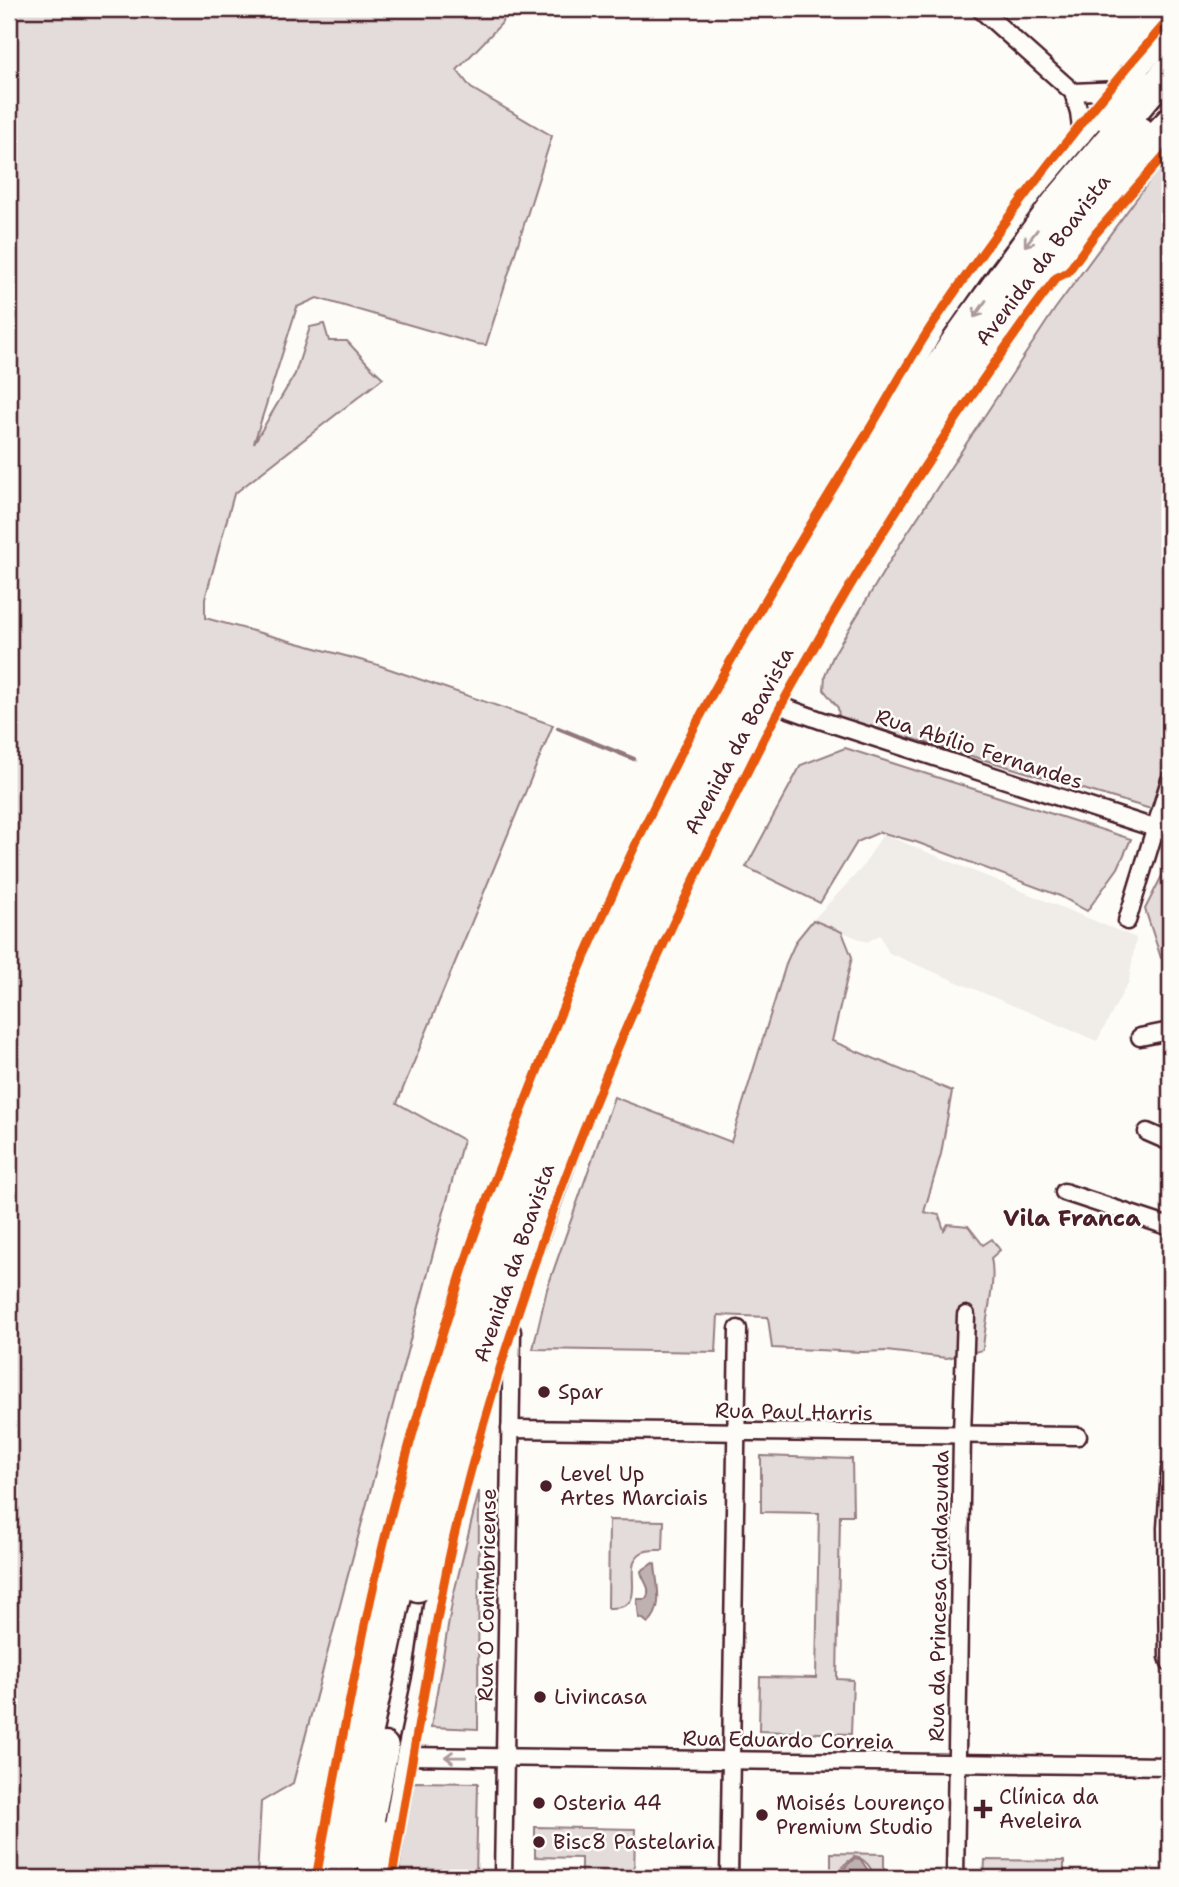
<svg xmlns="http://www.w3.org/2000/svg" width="1179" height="1887" font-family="'Shantell Sans',sans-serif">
  <rect width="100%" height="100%" fill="#fdfcf7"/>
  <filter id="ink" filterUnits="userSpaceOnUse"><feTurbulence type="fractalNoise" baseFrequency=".0143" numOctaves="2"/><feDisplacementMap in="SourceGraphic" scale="14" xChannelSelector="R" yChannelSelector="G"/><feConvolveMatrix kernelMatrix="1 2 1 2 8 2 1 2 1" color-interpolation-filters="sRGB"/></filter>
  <g filter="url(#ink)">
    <!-- built -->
    <path fill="#f0ece8" d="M883 834 1136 938 1129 981 1097 1041 889 953 880 935 867 942 813 920 862 868Z"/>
    <!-- green -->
    <g fill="#e3dcda" stroke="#967e82" stroke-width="2">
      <path d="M9 9H509L501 24 457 70 471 88 552 136 486 345 476 344 317 298 297 307 254 443 295 374 310 327 324 324 329 341H347L370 366 383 378 234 494 205 599V618L375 664 553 725 397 1103 463 1140 293 1783 261 1802 257 1878H9Z"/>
      <path d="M1170 153V749L1151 809 839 717 838 708 824 690 825 675 834 654 902 541 1055 309Z"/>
      <path d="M845 748 1131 839 1118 868 1087 911 1060 896 916 842 880 832 857 842 820 903 746 867 801 765Z"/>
      <path d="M1170 860V957L1161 958 1145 909Z"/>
      <path d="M813 920 842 932 852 957 832 1041 952 1091 941 1154 924 1212 939 1215 944 1230 948 1224 968 1226 983 1245 992 1239 1000 1250 991 1258C997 1285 984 1321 983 1350L947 1358 886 1351 862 1352 772 1348 768 1317 718 1315 716 1352 533 1349 547 1289 614 1097 731 1142 787 961 796 941Z"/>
      <path d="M761 1456 852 1459 853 1515H840L837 1679 853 1680 851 1734 759 1731 760 1677 816 1678 819 1513 761 1512Z"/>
      <path d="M479 1491 478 1729 431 1727 453 1597Z"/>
      <path d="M609 1520 664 1521 663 1550C656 1550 647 1549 641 1553 619 1568 653 1610 608 1608Z"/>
      <path d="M416 1782 478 1783 476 1878H398L411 1790 413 1783Z"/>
      <path d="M535 1827 635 1829 634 1878H581V1858L535 1857Z"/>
      <path d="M831 1853 884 1854V1878H875C871 1868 866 1858 854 1857L844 1865 838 1878H831Z"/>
      <path d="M985 1860 1064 1861V1878H984Z"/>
    </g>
    <!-- water -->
    <g fill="#c0b1b1" stroke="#91777b" stroke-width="2">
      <path d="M653 1563 655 1564C656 1583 665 1608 648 1623L643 1619 639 1618 637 1599H646C653 1588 642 1581 641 1571Z"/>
      <path d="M854 1859 861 1860 873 1878H840L846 1866Z"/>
    </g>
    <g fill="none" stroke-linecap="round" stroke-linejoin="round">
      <!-- stream -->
      <path stroke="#91777b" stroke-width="4.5" d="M558 728 634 759"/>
      <!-- street casing -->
      <g stroke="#4a1f2b" stroke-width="21">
        <g id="street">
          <path d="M980 9 1073 92 1079 112 1082 136"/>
          <path d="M1129 81 1170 36"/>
          <path d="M1073 92 1120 90"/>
          <path d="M775 704 823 721 1170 833"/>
          <path d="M1127 921 1170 780"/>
          <path d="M1140 1037 1170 1031"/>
          <path d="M1147 1132 1170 1142"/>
          <path d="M1064 1192 1170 1227"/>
          <path d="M510 1429 1078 1436"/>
          <path d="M1170 1469 1166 1528 1168 1657 1170 1663"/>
          <path d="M405 1756 1170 1766"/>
          <path d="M387 1859 405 1756 423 1670 432 1606 450 1530 473 1443 512 1311 588 1105 626 1012 680 894 775 704 829 610 891 507 986 365 1086 227 1147 156"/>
          <path d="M321 1878 336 1795 397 1515 464 1289 502 1178 538 1086 577 989 628 875 715 702 783 582 892 406 935 330 985 258 1037 189 1107 106"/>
          <path d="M503 1878 512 1331"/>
          <path d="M729 1878 738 1329"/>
          <path d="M955 1878 962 1435 966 1315"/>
        </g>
      </g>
      <!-- highway casing -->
      <g stroke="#4a1f2b" stroke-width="33">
        <g id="highway">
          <path d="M1107 117 1123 96 1134 75"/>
          <path d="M1134 159 1170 122"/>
          <path d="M418 1587C493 1267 617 957 777 670 809 612 842 555 877 499 896 469 917 440 937 410 964 369 991 328 1020 288 1058 234 1100 183 1140 131"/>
          <path d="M363 1855 384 1747"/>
          <path d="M340 1878 354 1796 413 1520 478 1294 552 1092 643 881 710 750 797 591 860 488 954 344 1005 273 1056 203 1170 68"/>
          <path d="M374 1878 377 1843 376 1832"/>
        </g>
      </g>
      <!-- street -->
      <use href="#street" stroke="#fdfcf7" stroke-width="16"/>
      <!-- highway -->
      <use href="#highway" stroke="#fdfcf7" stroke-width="28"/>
      <!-- cycleway casing -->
      <g stroke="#fdfcf7" stroke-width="13">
        <g id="cycleway">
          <path d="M316 1878C333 1786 350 1694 370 1602 393 1497 423 1393 456 1291 474 1231 497 1173 520 1115 575 972 637 833 710 698 755 616 803 536 853 456 881 412 905 366 934 322 1006 216 1085 114 1170 18"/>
          <path d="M392 1878C403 1809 416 1740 428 1670 436 1624 444 1578 455 1532 515 1284 610 1045 725 817 748 770 771 722 797 677 875 539 961 405 1056 278L1068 272 1096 233 1170 149"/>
        </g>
      </g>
      <!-- cycleway -->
      <use href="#cycleway" stroke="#e8590c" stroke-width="9"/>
    </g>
    <!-- one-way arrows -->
    <defs><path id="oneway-shaft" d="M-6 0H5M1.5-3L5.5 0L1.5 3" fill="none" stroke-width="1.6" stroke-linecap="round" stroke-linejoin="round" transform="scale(1.75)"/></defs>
    <g stroke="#ac999b">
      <use href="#oneway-shaft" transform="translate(1031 238) rotate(127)"/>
      <use href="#oneway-shaft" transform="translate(980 309) rotate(125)"/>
      <use href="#oneway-shaft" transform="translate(455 1757) rotate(-179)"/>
    </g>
  </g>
  <!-- markers -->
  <g fill="#4a1f2b" stroke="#fdfcf7" stroke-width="2.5">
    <circle cx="544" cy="1392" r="7"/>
    <circle cx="546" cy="1486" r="7"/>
    <circle cx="540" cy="1697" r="7"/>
    <circle cx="539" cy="1803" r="7"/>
    <path d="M979.5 1798.5h7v7h7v7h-7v7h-7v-7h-7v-7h7z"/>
    <circle cx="762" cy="1815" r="7"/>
    <circle cx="539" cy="1842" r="7"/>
  </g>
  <g text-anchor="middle" stroke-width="5" stroke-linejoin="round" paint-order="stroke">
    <!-- street labels -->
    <g font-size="21" fill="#4a1f2b" stroke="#fdfcf7">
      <text transform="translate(1043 260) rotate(-53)" y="7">Avenida da Boavista</text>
      <text transform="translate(739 741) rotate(-62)" y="7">Avenida da Boavista</text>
      <text transform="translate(979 749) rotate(18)" y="7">Rua Abílio Fernandes</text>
      <text transform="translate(514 1263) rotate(-71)" y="7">Avenida da Boavista</text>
      <text transform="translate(794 1412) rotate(1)" y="7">Rua Paul Harris</text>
      <text transform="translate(487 1595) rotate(-89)" y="7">Rua O Conimbricense</text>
      <text transform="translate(939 1596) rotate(-89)" y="7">Rua da Princesa Cindazunda</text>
      <text transform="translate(788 1740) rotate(1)" y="7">Rua Eduardo Correia</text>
    </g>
    <!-- poi labels -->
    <g font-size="21" fill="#4a1f2b" stroke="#fdfcf7" text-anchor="start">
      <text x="558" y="1399">Spar</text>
      <text x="560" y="1481">Level Up<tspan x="560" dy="24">Artes Marciais</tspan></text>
      <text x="554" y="1704">Livincasa</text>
      <text x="999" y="1804">Clínica da<tspan x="999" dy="24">Aveleira</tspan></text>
      <text x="553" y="1810">Osteria 44</text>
      <text x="776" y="1810">Moisés Lourenço<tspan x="776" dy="24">Premium Studio</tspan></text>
      <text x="553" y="1849">Bisc8 Pastelaria</text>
    </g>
    <!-- neighbourhood labels -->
    <g font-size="23" font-weight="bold" fill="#4a1f2b" stroke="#fdfcf7">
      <text x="1072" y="1226">Vila Franca</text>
    </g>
  </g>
  <!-- margin -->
  <rect width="1179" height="1887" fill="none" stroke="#fdfcf7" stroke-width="35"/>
  <rect x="18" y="18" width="1144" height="1852" fill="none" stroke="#4a1f2b" stroke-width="2.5" filter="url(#ink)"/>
</svg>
